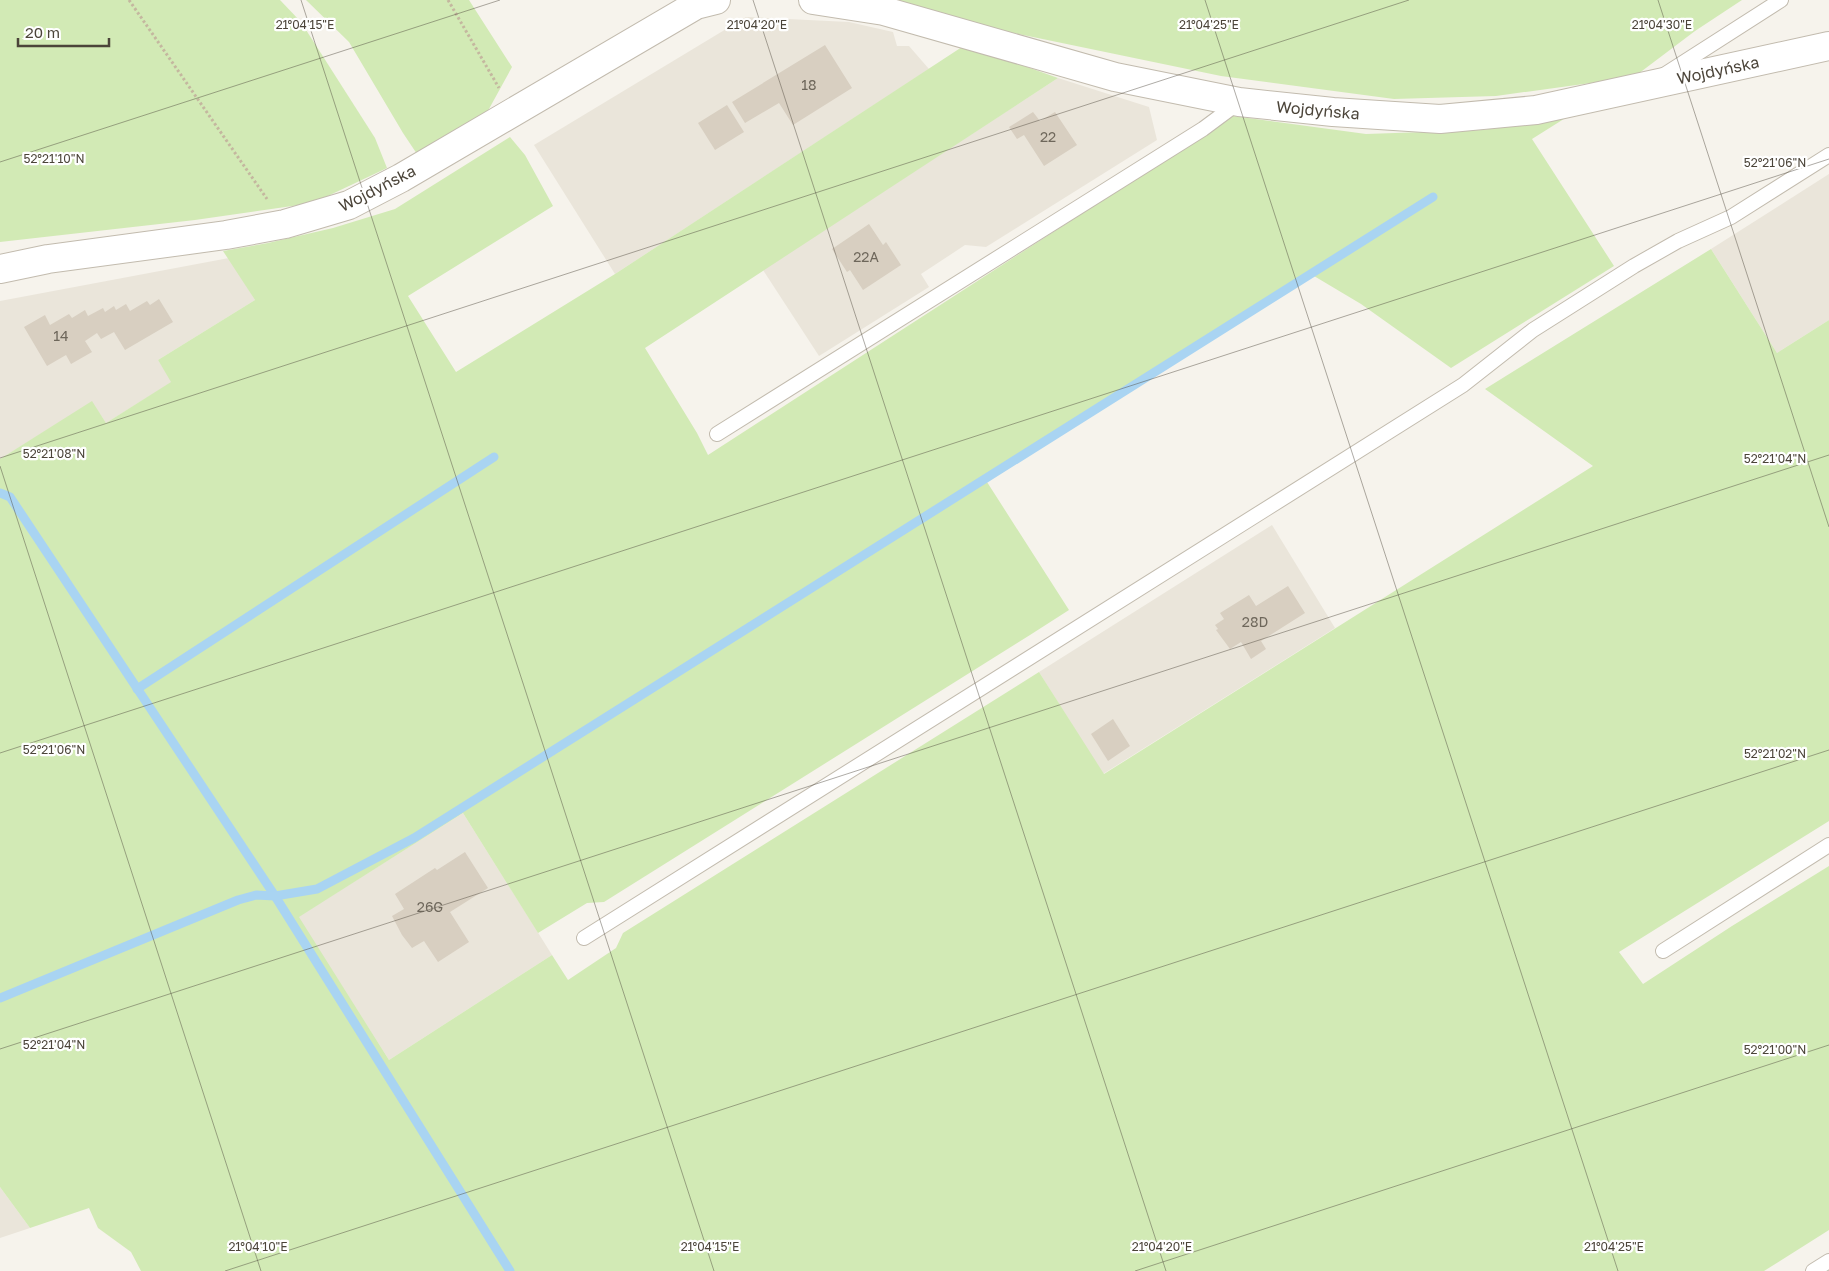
<svg xmlns="http://www.w3.org/2000/svg" width="1829" height="1271" font-family="'Golos Text',sans-serif">
  <rect width="100%" height="100%" fill="#f6f3ec"/>
  <!-- residential -->
  <g fill="#eae5da">
    <path d="M746 17 849 22 893 32 897 46H909L929 69 615 274 534 145Z"/>
    <path d="M1058 78 1149 107 1157 140 986 247 965 245 953 253 921 274 929 287 819 356 763 270Z"/>
    <path d="M1829 174V320L1777 353 1711 249Z"/>
    <path d="M229 258 255 300 158 360 172 382 106 423 92 402 0 459V301Z"/>
    <path d="M1272 525 1335 628 1103 774 1039 672Z"/>
    <path d="M463 813 552 955 389 1060 298 917Z"/>
    <path d="M0 1187 30 1228 0 1238Z"/>
  </g>
  <!-- green -->
  <g fill="#d2eab5">
    <path d="M0 0H280L301 22 375 138 387 168 313 203 195 220 0 242Z"/>
    <path d="M306 0H469L512 67 484 118 417 154 403 133 349 42Z"/>
    <path d="M875 0H1742L1695 31 1634 77 1496 96 1394 99 1221 76 999 30Z"/>
    <path d="M965 45 1058 78 645 348 697 433 708 455 1233 116 1366 134 1482 130 1567 117 1532 139 1614 266 1451 368 1361 304 1314 276 987 482 1069 610 1030 635 604 902 587 903 538 933 463 813 299 917 389 1060 552 955 568 980 616 948 623 933 1039 672 1104 774 1593 466 1485 389 1711 249 1777 353 1829 320V821L1619 952 1643 984 1732 926 1829 866V1230L1764 1271H141L131 1252 98 1228 89 1208 30 1228 0 1187V459L92 401 106 423 171 382 158 360 255 300 223 251 268 243 333 228 395 209 510 137 525 155 553 206 408 296 456 372 615 274Z"/>
  </g>
  <g fill="none" stroke-linecap="round" stroke-linejoin="round">
    <!-- stream -->
    <g stroke="#a9d4f2" stroke-width="9">
      <path d="M0 493 10 497 275 896 510 1271"/>
      <path d="M137 689 494 457"/>
      <path d="M0 998 238 900 256 895 275 896 317 889 414 838 1433 197"/>
    </g>
  </g>
  <!-- building -->
  <g fill="#d8cfc1">
    <path d="M825 45 852 88 793 125 779 103 745 123 732 102Z"/>
    <path d="M727 105 744 132 715 150 698 123Z"/>
    <path d="M1033 112 1040 121 1055 112 1077 145 1044 166 1024 135 1017 139 1009 127Z"/>
    <path d="M869 224 883 245 886 242 901 265 863 290 850 270 847 272 832 249Z"/>
    <path d="M159 299 173 322 125 350 114 332 101 339 97 333 85 341 92 352 71 364 66 355 47 366 24 327 45 315 50 325 69 314 72 318 85 310 88 316 103 308 105 312 114 306 116 310 126 304 130 311 147 301 150 305Z"/>
    <path d="M1288 586 1305 613 1261 641 1266 649 1251 659 1241 642 1230 649 1216 630 1218 629 1215 625 1224 619 1220 613 1249 595 1256 606Z"/>
    <path d="M1113 719 1130 746 1108 761 1091 734Z"/>
    <path d="M465 852 488 888 450 912 469 942 438 962 424 941 412 948 402 935 392 916 404 909 395 894 435 868 437 870Z"/>
  </g>
  <g fill="none" stroke-linecap="round" stroke-linejoin="round">
    <!-- service casing -->
    <g stroke="#c2bbae" stroke-width="16">
      <g id="service">
        <path d="M1664 75 1781 0"/>
        <path d="M717 434 1203 129 1238 103"/>
        <path d="M584 938 1463 385 1533 330 1634 266 1678 241 1731 217 1829 155"/>
        <path d="M1663 951 1829 845"/>
        <path d="M1813 1271 1829 1261"/>
      </g>
    </g>
    <!-- minor casing -->
    <g stroke="#c2bbae" stroke-width="30">
      <g id="minor">
        <path d="M813 0 884 11 1115 77 1239 102 1333 112 1440 119 1536 110 1829 46"/>
        <path d="M0 269 48 259 226 235 285 224 349 205 401 178 696 5 716 0"/>
      </g>
    </g>
    <!-- path -->
    <g stroke="#c4b79f" stroke-width="3" stroke-dasharray="2.5 2.5" stroke-linecap="butt">
      <path d="M129 0 267 199"/>
      <path d="M448 0 499 88"/>
    </g>
    <!-- service -->
    <use href="#service" stroke="#fff" stroke-width="14"/>
    <!-- minor -->
    <use href="#minor" stroke="#fff" stroke-width="28"/>
  </g>
  <!-- ticks -->
  <path fill="none" stroke="#4b4439" stroke-width="1" stroke-opacity="0.45" d="M301 0 714 1271M753 0 1166 1271M1205 0 1618 1271M1658 0 1829 527M0 162 500 0M0 458 1409 0M0 466 261 1271M0 753 1829 159M0 1049 1829 455M225 1271 1829 750M1135 1271 1829 1045"/>
  <g text-anchor="middle" stroke-width="4.5" stroke-linejoin="round" paint-order="stroke">
    <!-- number labels -->
    <g font-size="14" fill="#6e675b">
      <text x="809" y="90">18</text>
      <text x="1048" y="142">22</text>
      <text x="866" y="262">22A</text>
      <text x="61" y="341">14</text>
      <text x="1255" y="627">28D</text>
      <text x="430" y="912">26G</text>
    </g>
    <!-- street labels -->
    <g font-size="16" fill="#4b4439" stroke="#fff">
      <text transform="translate(1718 70) rotate(-12)" y="6">Wojdyńska</text>
      <text transform="translate(1318 110) rotate(5)" y="6">Wojdyńska</text>
      <text transform="translate(377 188) rotate(-27)" y="6">Wojdyńska</text>
    </g>
  </g>
  <g font-size="12" text-anchor="middle" fill="#4b4439" stroke="#fff" stroke-width="4.5" stroke-linejoin="round" paint-order="stroke">
    <text x="305" y="29">21°04'15"E</text>
    <text x="757" y="29">21°04'20"E</text>
    <text x="1209" y="29">21°04'25"E</text>
    <text x="1662" y="29">21°04'30"E</text>
    <text x="54" y="163">52°21'10"N</text>
    <text x="1775" y="167">52°21'06"N</text>
    <text x="54" y="458">52°21'08"N</text>
    <text x="1775" y="463">52°21'04"N</text>
    <text x="54" y="754">52°21'06"N</text>
    <text x="1775" y="758">52°21'02"N</text>
    <text x="54" y="1049">52°21'04"N</text>
    <text x="1775" y="1054">52°21'00"N</text>
    <text x="258" y="1251">21°04'10"E</text>
    <text x="710" y="1251">21°04'15"E</text>
    <text x="1162" y="1251">21°04'20"E</text>
    <text x="1614" y="1251">21°04'25"E</text>
  </g>
  <!-- scale -->
  <path d="M18 38v8h91v-8" fill="none" stroke="#4b4439" stroke-width="2.5"/>
  <text x="25" y="38" font-size="15" fill="#4b4439" stroke="#ffffff" stroke-width="4" paint-order="stroke">20 m</text>
</svg>
